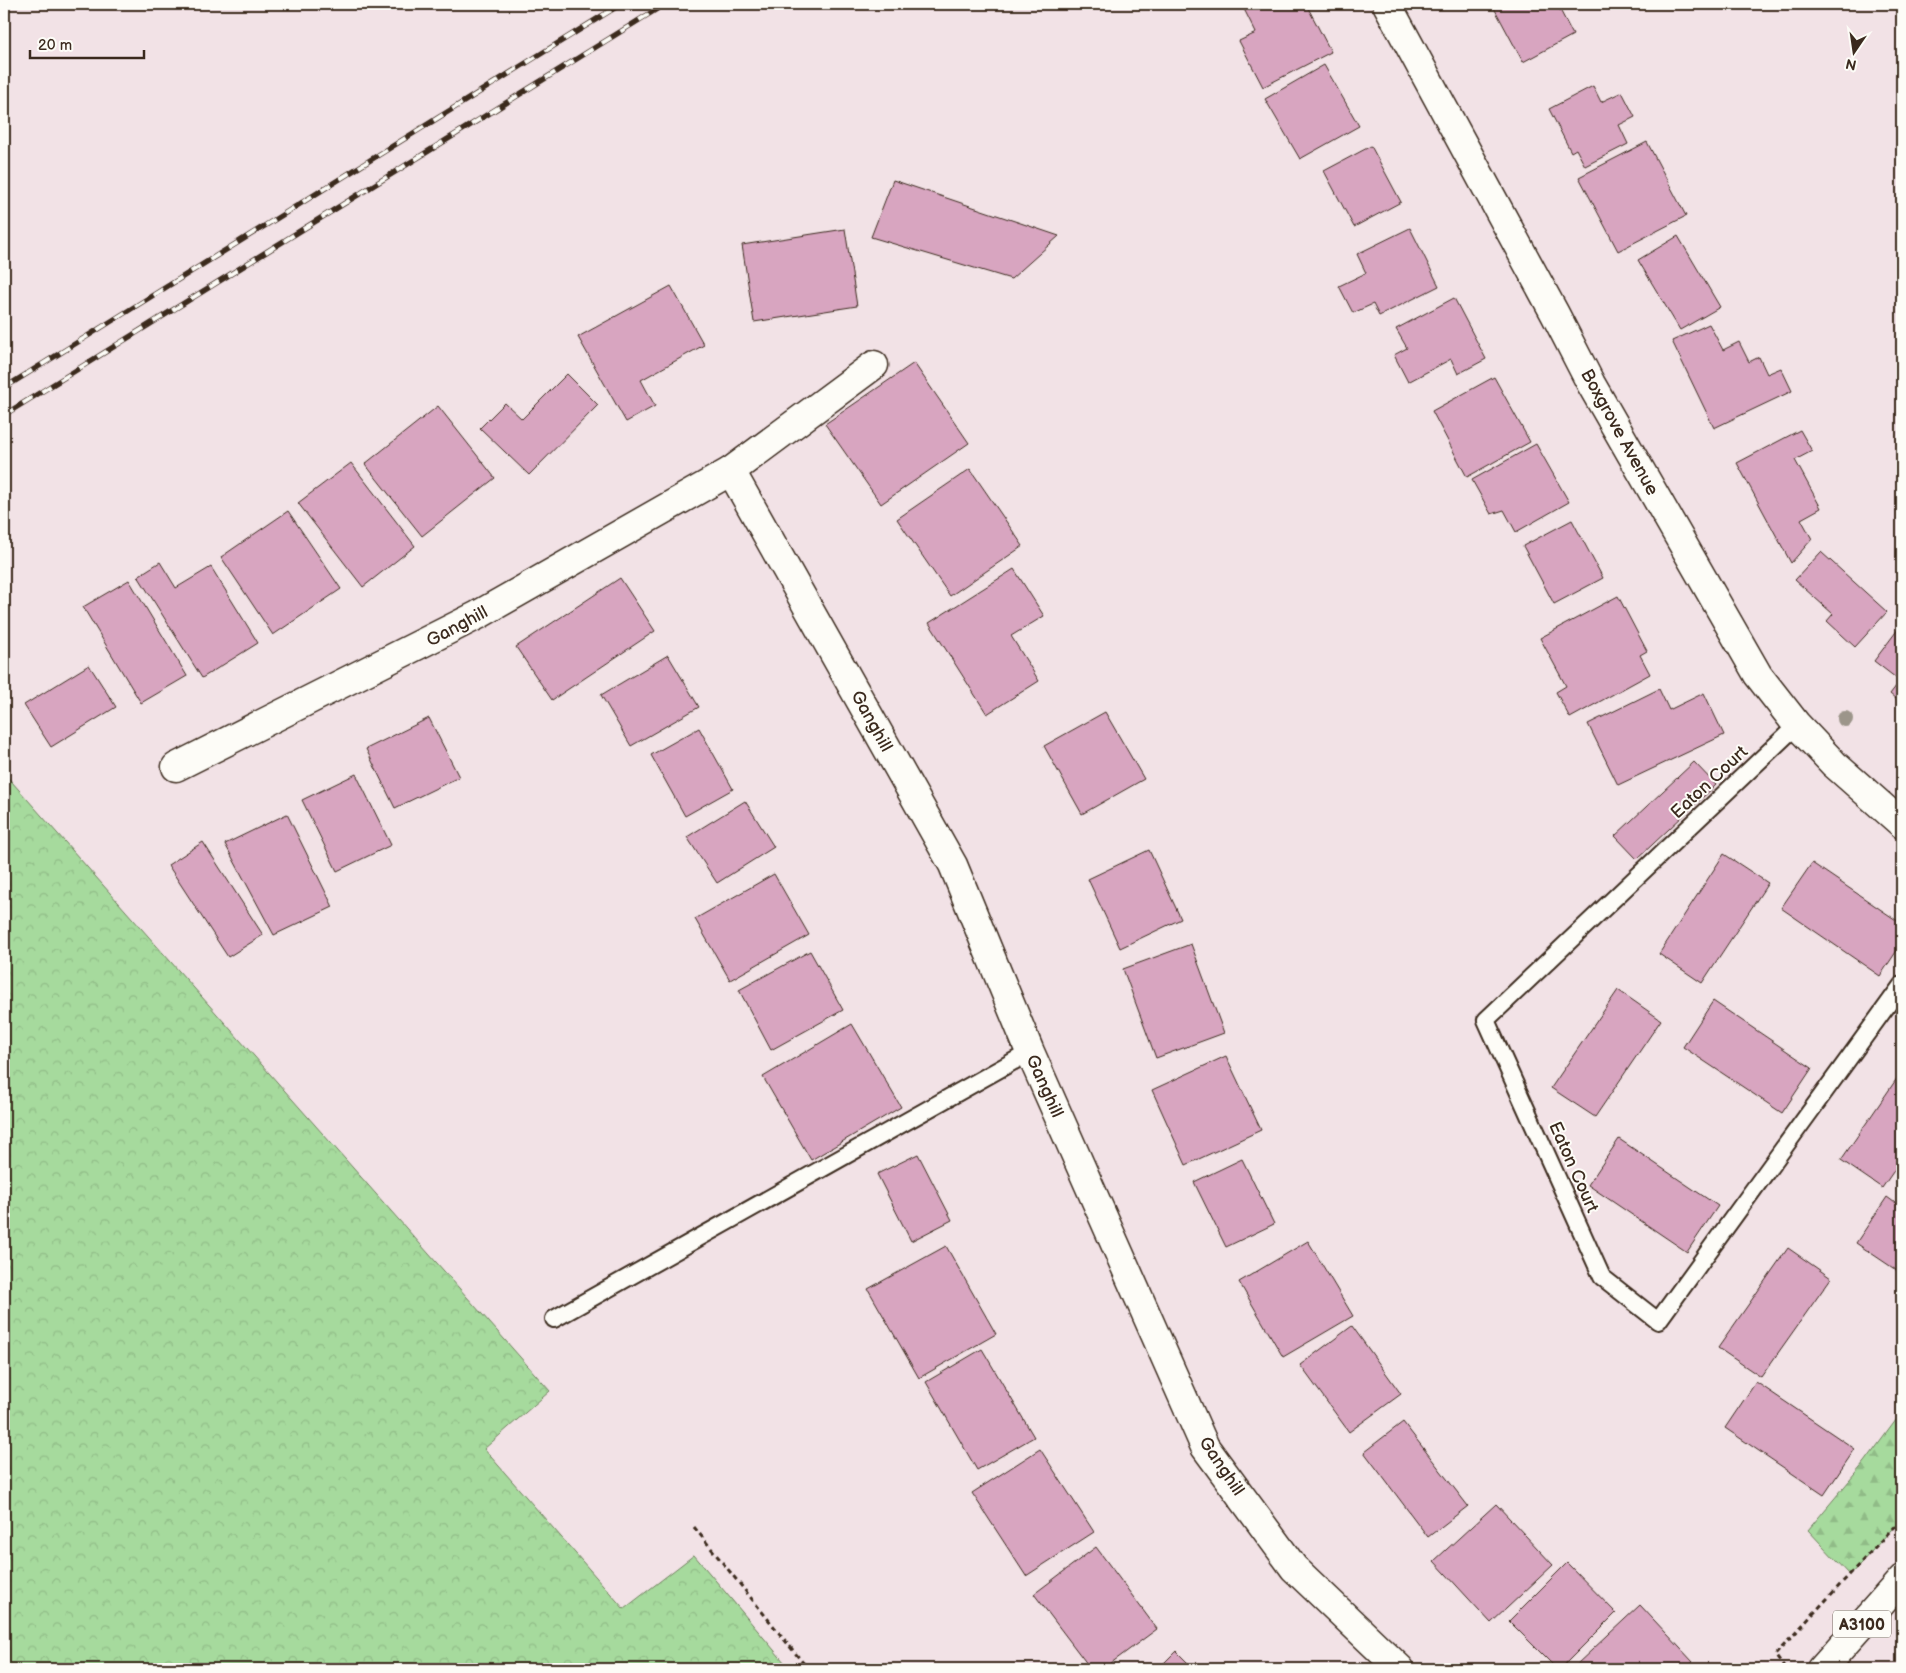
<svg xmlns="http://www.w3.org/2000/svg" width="1906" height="1673" font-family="'Balsamiq Sans',sans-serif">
  <defs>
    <pattern id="forest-firs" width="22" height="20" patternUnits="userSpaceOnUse" patternTransform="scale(1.25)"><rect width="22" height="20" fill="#a6da9d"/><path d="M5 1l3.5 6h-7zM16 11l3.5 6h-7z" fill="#90bb87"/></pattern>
    <pattern id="park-crowns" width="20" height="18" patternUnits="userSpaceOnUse" patternTransform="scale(1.25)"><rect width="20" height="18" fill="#a6da9d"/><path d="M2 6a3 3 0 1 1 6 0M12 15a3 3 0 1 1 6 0" fill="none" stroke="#90bb87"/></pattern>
  </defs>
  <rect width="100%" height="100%" fill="#f2e2e6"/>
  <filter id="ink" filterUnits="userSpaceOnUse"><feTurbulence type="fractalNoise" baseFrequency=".02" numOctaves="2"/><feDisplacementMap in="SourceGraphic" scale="10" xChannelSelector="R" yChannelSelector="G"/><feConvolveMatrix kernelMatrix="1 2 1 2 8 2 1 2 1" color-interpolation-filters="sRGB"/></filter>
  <g filter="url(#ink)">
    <!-- forest -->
    <path fill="url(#forest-firs)" stroke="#70825e" d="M1902 1412V1518L1850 1575 1808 1530 1865 1462Z"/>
    <!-- park -->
    <path fill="url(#park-crowns)" stroke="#70825e" d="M4 773 550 1391 484 1449 624 1609 694 1555 790 1669H4Z"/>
    <!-- building -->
    <g fill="#d8a5c0" stroke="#3b2a1e">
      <path d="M1254 4H1306L1331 52 1263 87 1239 41 1256 33 1244 9Z"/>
      <path d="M1497 4H1557L1573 35 1523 62 1493 6Z"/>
      <path d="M1324 65 1359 126 1300 159 1265 99Z"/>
      <path d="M1593 86 1601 102 1622 92 1635 117 1619 125 1628 144 1585 166 1576 149 1571 152 1549 109Z"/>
      <path d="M1647 142 1686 216 1618 251 1579 177Z"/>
      <path d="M1371 146 1401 202 1354 227 1324 171Z"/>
      <path d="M893 180 1059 236 1011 279 871 237Z"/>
      <path d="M1410 228 1439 286 1379 316 1373 304 1353 313 1339 286 1366 273 1357 254Z"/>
      <path d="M845 229 857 306 754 322 742 245Z"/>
      <path d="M1678 236 1720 307 1680 330 1638 260Z"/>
      <path d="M671 286 704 345 641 380 655 406 626 422 578 337Z"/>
      <path d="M1454 298 1486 359 1458 374 1451 359 1408 382 1394 355 1407 348 1396 329Z"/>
      <path d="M1709 324 1723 350 1739 342 1749 362 1759 357 1767 374 1781 368 1792 391 1714 428 1672 341Z"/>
      <path d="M914 363 969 443 881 504 825 424Z"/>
      <path d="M567 374 598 405 529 475 480 428 505 403 522 419Z"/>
      <path d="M1494 377 1530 442 1467 477 1432 411Z"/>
      <path d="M438 406 495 478 422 536 365 464Z"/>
      <path d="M1800 430 1812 451 1795 460 1821 508 1801 519 1812 539 1791 563 1737 463Z"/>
      <path d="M1536 444 1569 502 1516 532 1504 510 1491 514 1472 480Z"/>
      <path d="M351 463 415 546 363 587 298 503Z"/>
      <path d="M970 469 1023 546 950 596 897 519Z"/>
      <path d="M288 511 341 589 273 635 221 557Z"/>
      <path d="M1572 520 1603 578 1554 604 1523 546Z"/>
      <path d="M1821 552 1887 612 1855 647 1827 621 1833 614 1795 580Z"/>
      <path d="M160 562 176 588 211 567 258 643 202 678 138 576Z"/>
      <path d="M1014 569 1044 616 1011 636 1039 681 987 714 929 623Z"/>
      <path d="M620 578 655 631 552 700 516 647Z"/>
      <path d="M129 580 187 676 141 703 83 607Z"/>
      <path d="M1618 596 1647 651 1640 655 1650 674 1570 718 1556 692 1566 686 1540 638Z"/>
      <path d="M1902 624V704L1890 694 1900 681 1874 661Z"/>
      <path d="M668 655 699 707 631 746 601 695Z"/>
      <path d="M89 665 116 707 51 747 24 705Z"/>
      <path d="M1659 689 1669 710 1704 693 1724 735 1618 785 1588 724Z"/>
      <path d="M1105 712 1144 779 1082 814 1044 746Z"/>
      <path d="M429 718 459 777 395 808 366 749Z"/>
      <path d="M699 728 733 789 685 816 651 755Z"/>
      <path d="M1694 762 1716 785 1637 859 1615 836Z"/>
      <path d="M356 774 391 845 337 871 302 800Z"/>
      <path d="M745 801 774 847 717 883 687 837Z"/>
      <path d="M287 814 333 907 274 935 225 844Z"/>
      <path d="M203 842 263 935 228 957 168 865Z"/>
      <path d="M1149 850 1181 919 1120 948 1088 879Z"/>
      <path d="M1724 854 1768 883 1702 983 1659 954Z"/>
      <path d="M1812 863 1902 924V943L1880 976 1781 908Z"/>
      <path d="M774 874 809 935 730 980 695 919Z"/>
      <path d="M1191 944 1224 1033 1156 1058 1123 969Z"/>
      <path d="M810 951 843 1010 771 1050 739 990Z"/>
      <path d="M1618 990 1661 1020 1595 1117 1551 1088Z"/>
      <path d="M1713 1001 1812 1068 1782 1113 1683 1047Z"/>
      <path d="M852 1024 901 1107 811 1160 763 1077Z"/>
      <path d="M1226 1056 1261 1130 1186 1165 1152 1090Z"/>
      <path d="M1902 1071V1159L1882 1188 1841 1160Z"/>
      <path d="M1619 1139 1718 1206 1687 1252 1588 1185Z"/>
      <path d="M918 1154 952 1220 911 1241 877 1174Z"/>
      <path d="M1242 1159 1274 1224 1226 1247 1194 1182Z"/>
      <path d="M1887 1197 1902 1208V1274L1856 1243Z"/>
      <path d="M1308 1241 1353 1316 1283 1357 1239 1282Z"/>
      <path d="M946 1246 996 1334 919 1378 868 1289Z"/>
      <path d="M1788 1248 1831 1278 1761 1377 1718 1348Z"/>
      <path d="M1352 1326 1401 1394 1349 1432 1300 1365Z"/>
      <path d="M982 1349 1034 1437 977 1470 926 1382Z"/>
      <path d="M1756 1382 1855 1449 1824 1495 1725 1428Z"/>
      <path d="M1403 1422 1468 1506 1428 1537 1364 1452Z"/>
      <path d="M1040 1449 1094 1532 1026 1576 972 1493Z"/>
      <path d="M1496 1504 1553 1565 1491 1623 1434 1561Z"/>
      <path d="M1096 1547 1157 1629 1103 1669H1091L1034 1594Z"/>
      <path d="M1567 1563 1616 1613 1560 1669H1557L1509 1621Z"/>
      <path d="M1640 1605 1693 1662 1684 1669H1582L1577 1664Z"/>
      <path d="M1176 1651 1194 1669H1158Z"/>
    </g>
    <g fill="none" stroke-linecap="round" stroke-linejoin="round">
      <!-- service casing -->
      <g stroke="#3b2a1e" stroke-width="20">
        <g id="service">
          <path d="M1797 725 1486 1020 1602 1277 1658 1321 1902 985"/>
          <path d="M554 1319 1030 1052"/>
        </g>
      </g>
      <!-- minor casing -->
      <g stroke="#3b2a1e" stroke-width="31">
        <g id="minor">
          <path d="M1387 4 1555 314 1591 384 1758 675 1797 725 1834 764 1902 824"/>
          <path d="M731 471 953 865 1030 1052 1205 1447 1294 1568 1400 1669"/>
          <path d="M176 767 478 615 731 471 874 365"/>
        </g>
      </g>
      <!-- primary casing -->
      <g stroke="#3b2a1e" stroke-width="31">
        <path id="primary" d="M1822 1669 1902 1579"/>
      </g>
      <!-- path -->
      <g stroke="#3b2a1e" stroke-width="3" stroke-dasharray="5 4" stroke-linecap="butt">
        <path d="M694 1527 808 1669"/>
        <path d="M1785 1669 1775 1655 1902 1518"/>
      </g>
      <!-- service -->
      <use href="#service" stroke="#fdfcf7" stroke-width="16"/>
      <!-- minor -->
      <use href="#minor" stroke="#fdfcf7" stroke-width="28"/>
      <!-- primary -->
      <use href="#primary" stroke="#fdfcf7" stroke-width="28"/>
      <!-- rail casing -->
      <g stroke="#3b2a1e" stroke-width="5.5">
        <g id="rail">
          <path d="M4 388 621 4"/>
          <path d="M4 415 665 4"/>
        </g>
      </g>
      <!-- rail -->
      <use href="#rail" stroke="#fdfcf7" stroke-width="4" stroke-dasharray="11" stroke-linecap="butt"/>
    </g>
    <!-- trees -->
    <circle fill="#9c958a" cx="1845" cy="719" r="8"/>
  </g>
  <g text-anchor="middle" stroke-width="4" stroke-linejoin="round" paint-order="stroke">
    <!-- shield labels -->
    <rect fill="#fdfcf7" stroke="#75695f" stroke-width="1" x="1833" y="1610.5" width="58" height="27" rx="4"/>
    <g font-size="16" font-weight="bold" fill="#3b2a1e">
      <text x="1862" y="1630">A3100</text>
    </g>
    <!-- street labels -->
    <g font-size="18" fill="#3b2a1e" stroke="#fdfcf7">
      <text transform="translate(1620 432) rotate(61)" y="6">Boxgrove Avenue</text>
      <text transform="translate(457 626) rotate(-28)" y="6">Ganghill</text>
      <text transform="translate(872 721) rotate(61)" y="6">Ganghill</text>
      <text transform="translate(1709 782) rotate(-43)" y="6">Eaton Court</text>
      <text transform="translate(1045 1086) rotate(66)" y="6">Ganghill</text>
      <text transform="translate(1574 1167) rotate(66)" y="6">Eaton Court</text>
      <text transform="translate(1222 1466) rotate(56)" y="6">Ganghill</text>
    </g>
  </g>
  <!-- margin -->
  <rect width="1906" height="1673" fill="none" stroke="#fdfcf7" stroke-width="20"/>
  <rect x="10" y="10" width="1886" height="1653" fill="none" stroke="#3b2a1e" stroke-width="2" filter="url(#ink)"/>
  <!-- north arrow -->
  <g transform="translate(1854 52) rotate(193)" stroke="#fdfcf7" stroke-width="4" paint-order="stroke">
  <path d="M0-4L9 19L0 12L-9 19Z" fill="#3b2a1e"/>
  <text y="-8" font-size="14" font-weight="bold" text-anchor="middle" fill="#3b2a1e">N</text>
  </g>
  <!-- scale -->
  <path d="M30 50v8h114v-8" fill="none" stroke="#3b2a1e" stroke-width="2.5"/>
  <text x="38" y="50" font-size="15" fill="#3b2a1e" stroke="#fdfcf7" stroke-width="4" paint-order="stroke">20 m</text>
</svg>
